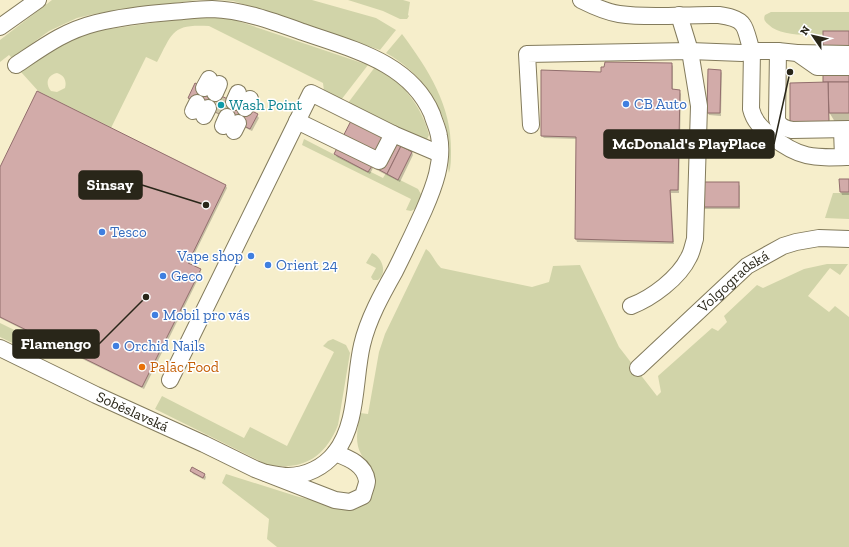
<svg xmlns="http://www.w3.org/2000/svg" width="849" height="547" font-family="'Zilla Slab',serif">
  <rect width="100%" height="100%" fill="#f6eecb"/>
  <!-- green -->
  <g fill="#d1d4a9" fill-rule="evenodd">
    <path d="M52 0H197L94 14 77 18 49 31 12 58 9 55 0 62V40Z"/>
    <path d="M220 0H312L376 18 396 30 380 50 256 8 233 1Z"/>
    <path d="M348 0H403L410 2 408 15 409 16 407 19H400L383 11Z"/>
    <path d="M771 12H849V32C829 34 784 40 769 25 765 22 763 19 765 15Z"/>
    <path d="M206 17 232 19 368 65 341 100 324 91 323 83 209 26C172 24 173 32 157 62L146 57 111 128 40 93 21 72 43 56 68 40 96 31 172 20ZM57 73C64 75 67 81 65 88L57 92 51 91C45 84 47 75 57 73Z"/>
    <path d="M402 34C428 69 452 106 451 151 451 159 451 166 449 173 447 166 450 152 449 143 445 105 419 71 386 53Z"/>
    <path d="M375 67C402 81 421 105 429 135L427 139 423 140 348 103Z"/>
    <path d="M304 139 368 172 369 171 383 178 386 173 418 189 422 196 415 209 411 211 406 210 411 199 302 145Z"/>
    <path d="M833 193H849V219L825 218Z"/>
    <path d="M426 249C432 253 434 261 441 268L532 287 549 282 553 266 580 265 619 347 657 396 661 392 658 376 712 328 718 331 727 322 724 316 757 285 763 288 804 269 827 264H848L840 275 830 268 808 296 829 312 835 306 849 317V547H277L267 539 269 519 222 483 226 474 299 497 354 509 366 503C368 495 374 479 373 472 371 464 364 460 361 454 354 442 358 426 360 413L368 414 379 352 385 334Z"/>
    <path d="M372 253C382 257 388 273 378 280H373L371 277 376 268 366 263Z"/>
    <path d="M0 323 41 343 43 345 42 351 23 348 0 337Z"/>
    <path d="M333 339 346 345 350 353 338 425C325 458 301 472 266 464L155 409 162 396 244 438 250 427 287 446 334 352 323 346 328 341Z"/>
  </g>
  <!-- shadow -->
  <g fill="#0003">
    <path d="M824 32H849V122H835L829 112 830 127 824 83Z"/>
    <path d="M671 64 673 66V91H679L681 94 679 193H671L674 244 577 242 576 239 577 139 544 138 542 136 602 73Z"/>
    <path d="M721 71 722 73 721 116 709 115 708 113Z"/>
    <path d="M189 98 257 115 259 118 252 131 191 101Z"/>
    <path d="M387 140 412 152 413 155 400 182 373 168 370 174 337 157 335 154Z"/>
    <path d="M0 169 226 186 227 188 189 265 200 270 201 273 144 389 66 351 69 356 68 358 58 353 56 350 58 347 0 318Z"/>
    <path d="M840 180H849V195H842L841 192Z"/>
    <path d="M738 183 740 186V209H704L703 206Z"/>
    <path d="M191 471 205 475 206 477 205 480 193 474Z"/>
  </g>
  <!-- building -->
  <g fill="#d2aba9" stroke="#926e6d">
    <rect x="823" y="31" width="26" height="51"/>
    <path d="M605 62 672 63V89L680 90 678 190H670L673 242 575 239 576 137 541 136V70L601 72V67H604Z"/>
    <path d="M708 69 721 70 720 113H707Z"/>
    <path d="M828 82H849V113H829Z"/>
    <path d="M828 82 829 125H790V83Z"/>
    <path d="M195 83 258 114 250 129 188 98Z"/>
    <path d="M37 91 226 185 188 263 201 269 142 387 0 317V167Z"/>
    <path d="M354 115 401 146 387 174 372 166 368 172 334 154Z"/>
    <path d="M401 146 412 152 398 180 387 174Z"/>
    <path d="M839 179H849V192H840Z"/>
    <rect x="702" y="182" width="37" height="25"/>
    <path d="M192 467 205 474 203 478 190 471Z"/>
  </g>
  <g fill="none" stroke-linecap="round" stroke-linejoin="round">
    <!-- minor-tunnel -->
    <path stroke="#cdc6a7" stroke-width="16" stroke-dasharray="16 8" stroke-linecap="butt" d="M218 113 225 98"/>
    <!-- minor casing -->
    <g stroke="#837b5c" stroke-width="18">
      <g id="minor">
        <path d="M581 0C593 6 606 12 619 14 652 19 686 14 719 15 726 16 739 18 743 25 747 30 749 44 752 51H778L797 53 817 67H849"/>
        <path d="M0 27 38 0"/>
        <path d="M778 51 777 119C778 126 786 129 792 130L849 129"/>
        <path d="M797 53 849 54"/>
        <path d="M16 65C43 47 64 31 96 23 120 17 146 14 171 12 185 11 198 9 212 9 243 10 275 22 303 32 351 49 410 62 432 114 434 121 438 129 439 136 444 161 434 187 424 210 415 230 405 251 395 271 382 294 368 319 362 345 354 379 358 424 335 453 324 467 306 476 288 476 281 476 273 474 266 473"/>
        <path d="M204 88 209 79"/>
        <path d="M215 93 219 84"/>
        <path d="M234 102 238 93"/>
        <path d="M245 108 250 99"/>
        <path d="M193 111 197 103"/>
        <path d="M204 116 208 108"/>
        <path d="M297 121 379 161 393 134 440 154"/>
        <path d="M531 125 527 54 690 51 742 53 752 51 751 109C754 121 761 128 771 136 800 159 814 158 849 157"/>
        <path d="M223 126 227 117"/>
        <path d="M842 130 843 157"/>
        <path d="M234 131 238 123"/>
        <path d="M631 306C652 298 679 278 689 257 692 252 693 245 695 239L699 106 690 51 679 15"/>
        <path id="s1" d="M0 348 96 395 204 444 255 469 335 500 350 502 363 496C364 491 367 485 367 481 365 464 348 458 335 453"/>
        <path id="s2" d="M638 368 747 266 783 246 796 242 819 238 849 239"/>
        <path d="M170 380 311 93 393 134"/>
      </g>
    </g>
    <!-- minor -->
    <use href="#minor" stroke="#fff" stroke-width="16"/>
  </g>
  <!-- markers -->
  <g fill="#3f7fe0" stroke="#fff" stroke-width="1.5">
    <circle cx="626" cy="104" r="4"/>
    <circle cx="102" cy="232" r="4"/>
    <circle cx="251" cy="256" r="4"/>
    <circle cx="268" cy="265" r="4"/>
    <circle cx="163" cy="276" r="4"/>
    <circle cx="155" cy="315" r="4"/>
    <circle cx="116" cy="346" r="4"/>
  </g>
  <circle fill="#0f9aa8" stroke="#fff" stroke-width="1.5" cx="221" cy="105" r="4"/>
  <circle fill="#e8710a" stroke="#fff" stroke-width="1.5" cx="142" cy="367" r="4"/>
  <g text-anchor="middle" stroke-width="3" stroke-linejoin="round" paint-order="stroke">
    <!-- shop labels -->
    <g font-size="15" fill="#366cbe" stroke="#fff" text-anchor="start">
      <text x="634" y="109">CB Auto</text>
      <text x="110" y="237">Tesco</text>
      <text x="243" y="261" text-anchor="end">Vape shop</text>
      <text x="276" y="270">Orient 24</text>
      <text x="171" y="281">Geco</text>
      <text x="163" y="320">Mobil pro vás</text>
      <text x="124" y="351">Orchid Nails</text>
    </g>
    <!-- culture labels -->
    <g font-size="15" fill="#0d838f" stroke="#fff" text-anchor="start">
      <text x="229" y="110">Wash Point</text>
    </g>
    <!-- street labels -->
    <g font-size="15" fill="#292619" stroke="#fff">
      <text dy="5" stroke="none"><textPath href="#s2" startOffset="129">Volgogradská</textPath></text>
      <text dy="5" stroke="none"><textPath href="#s1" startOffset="147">Soběslavská</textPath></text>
    </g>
    <!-- food labels -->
    <g font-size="15" fill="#c56008" stroke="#fff" text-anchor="start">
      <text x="150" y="372">Palāc Food</text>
    </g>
  </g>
  <!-- callouts -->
  <path fill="none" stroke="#292619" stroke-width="1.5" d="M790 72L774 144M206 205L142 185M146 297L99 344"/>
  <g fill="#292619" stroke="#fff" stroke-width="1.5">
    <circle cx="790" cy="72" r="4"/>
    <circle cx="206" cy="205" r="4"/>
    <circle cx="146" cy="297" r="4"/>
  </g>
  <g fill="#292619" stroke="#292619" stroke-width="1.5">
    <rect x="604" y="130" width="170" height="28" rx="4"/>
    <rect x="79" y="171" width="63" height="28" rx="4"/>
    <rect x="13" y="330" width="86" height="28" rx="4"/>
  </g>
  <g font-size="16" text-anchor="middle" font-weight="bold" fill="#fff">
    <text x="689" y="149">McDonald's PlayPlace</text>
    <text x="110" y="190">Sinsay</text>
    <text x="56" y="349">Flamengo</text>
  </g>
  <!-- north arrow -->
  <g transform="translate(813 36) rotate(304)" stroke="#ffffff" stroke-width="3" paint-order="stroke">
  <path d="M0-3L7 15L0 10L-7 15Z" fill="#292619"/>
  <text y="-6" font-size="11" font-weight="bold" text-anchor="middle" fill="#292619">N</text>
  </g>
</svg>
